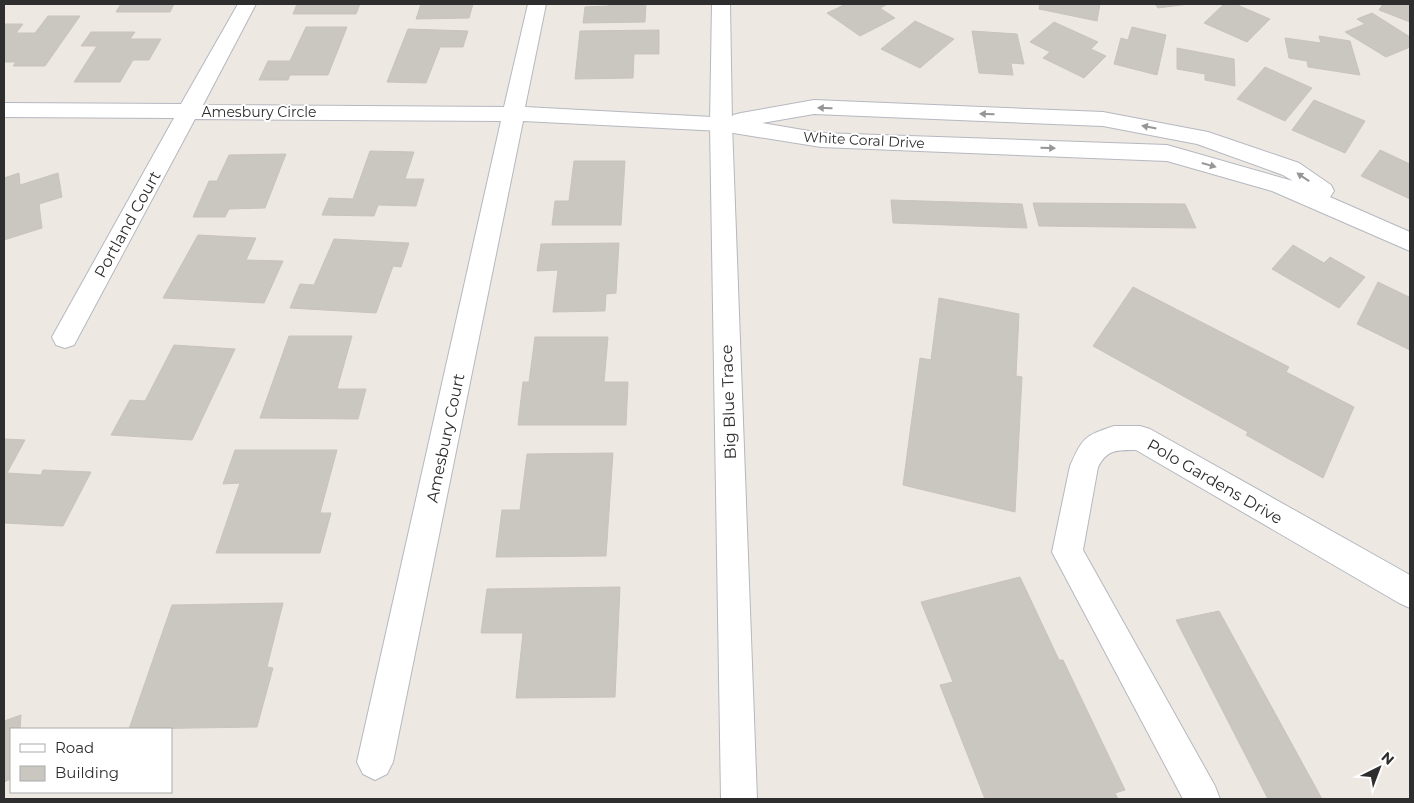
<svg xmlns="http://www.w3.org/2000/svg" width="1414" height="803" font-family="Montserrat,sans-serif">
  <rect width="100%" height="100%" fill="#eee8e2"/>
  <!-- building -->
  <g fill="#cac6c0" stroke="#c9c4bb">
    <path d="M121 4H174L170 12H116Z"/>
    <path d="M297 4H360L356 14H293Z"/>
    <path d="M421 4H473L469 18 416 19Z"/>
    <path d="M609 4H646L645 22 583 23 585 7 608 6Z"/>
    <path d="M846 4H884L886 5 880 8 895 18 860 36 827 13Z"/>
    <path d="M1040 4H1100L1097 21 1039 9Z"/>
    <path d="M1155 4H1189L1158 8Z"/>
    <path d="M1224 4H1235L1270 19 1247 42 1204 23Z"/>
    <path d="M1383 4H1410V22L1379 10Z"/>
    <path d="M1372 13 1410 37V47L1386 57 1345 32 1365 24 1357 19Z"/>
    <path d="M48 16H80L45 66H13L16 62H4V24H23L16 33H35Z"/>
    <path d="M915 21 954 39 920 68 881 49Z"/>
    <path d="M1054 22 1098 42 1091 49 1106 56 1084 78 1043 58 1050 52 1030 42Z"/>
    <path d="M306 27H347L328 75H290L288 80H259L268 61H290Z"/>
    <path d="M1132 27 1166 35 1157 75 1114 64 1121 38 1128 40Z"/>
    <path d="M408 29 468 31 463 47H440L426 83 387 82Z"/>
    <path d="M659 30V54H634L633 78 575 79 580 31Z"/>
    <path d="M972 31 1017 34 1024 64 1011 63 1013 75 979 73Z"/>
    <path d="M91 32H135L130 39H161L149 60H133L120 82H74L97 46H81Z"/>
    <path d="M1319 36 1350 41 1360 75 1308 67 1307 61 1289 58 1285 38 1321 43Z"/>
    <path d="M1177 48 1234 59 1235 86 1205 80V74L1177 69Z"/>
    <path d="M1265 67 1312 88 1285 121 1237 99Z"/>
    <path d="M1314 100 1365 121 1345 153 1292 130Z"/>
    <path d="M1380 150 1410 164V199L1361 176Z"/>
    <path d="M370 151 414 152 405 179H424L416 206 378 205 374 216 322 215 329 198 353 199Z"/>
    <path d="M286 154 265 208 229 209 225 217H193L209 181H217L229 155Z"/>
    <path d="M574 161H625L621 225H552L555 201H569Z"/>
    <path d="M19 173 20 185 58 173 62 197 39 204 42 228 4 240V178Z"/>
    <path d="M891 200 1022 204 1027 228 893 223Z"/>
    <path d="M1033 203 1185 204 1196 228 1039 226Z"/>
    <path d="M198 235 256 238 246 260 283 261 264 303 163 298Z"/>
    <path d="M334 239 409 243 401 267 393 266 376 313 290 308 300 284 314 285Z"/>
    <path d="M619 243 616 293 606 294 605 311 553 312 558 270 537 271 541 244Z"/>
    <path d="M1293 245 1324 263 1330 257 1365 277 1339 308 1272 269Z"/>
    <path d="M1378 282 1409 297 1410 295V350L1357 324Z"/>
    <path d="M1133 287 1289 367 1286 372 1354 407 1323 478 1246 435 1248 432 1093 346Z"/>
    <path d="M939 298 1019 314 1016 376 1022 377 1015 512 903 485 920 358 931 360Z"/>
    <path d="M289 336H352L337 389H366L358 419 260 418Z"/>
    <path d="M535 337H608L604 382H628L626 425H518L523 382H529Z"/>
    <path d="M174 345 235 349 192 440 111 435 130 400 145 401Z"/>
    <path d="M4 439 25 440 7 473 41 475 43 470 91 472 63 526 4 523Z"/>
    <path d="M235 450H337L320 513H331L320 553H216L240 483 223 484Z"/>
    <path d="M613 453 606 556 496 557 502 510H520L527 454Z"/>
    <path d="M1020 577 1059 660H1063L1125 790 1115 793 1118 799H985L940 685 953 682 921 602Z"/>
    <path d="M620 587 615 697 516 698 523 633H481L487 589Z"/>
    <path d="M283 603 267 667 273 668 257 727 129 729 172 605Z"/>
    <path d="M1219 611 1322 799H1268L1176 620Z"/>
    <path d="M21 715 20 729H11V779L4 782V721Z"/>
  </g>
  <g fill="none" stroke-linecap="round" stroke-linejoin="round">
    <!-- minor casing -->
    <g stroke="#b5b8c0" stroke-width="2">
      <g id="minor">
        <path d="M238 4H256L203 105 504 107 528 4H546L525 107 731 118 733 115 741 113 814 100 1103 112 1208 132 1299 163 1331 185 1334 191 1330 197 1410 232V251L1272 191 1167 161 821 147 721 131 523 121 393 762 387 774 375 780 363 774 357 762 501 121 195 119 74 345 65 348 56 345 52 337 174 118 4 117V103L181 104ZM814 114 1103 126 1197 144 1283 175 1293 181 1167 145 821 133 762 123Z"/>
        <path d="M1114 426H1140L1150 429 1410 575V608L1399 603 1136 450C1118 450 1107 449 1098 467L1083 550 1215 786 1220 799H1183L1052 552 1070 466C1083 437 1084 436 1114 426Z"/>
      </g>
    </g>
    <!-- tertiary casing -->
    <g stroke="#b5b8c0" stroke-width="2">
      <path id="tertiary" d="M712 4H730L732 124 757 799H721L710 124Z"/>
    </g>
    <!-- minor -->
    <use href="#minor" fill="#fff" fill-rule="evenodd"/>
    <!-- tertiary -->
    <use href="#tertiary" fill="#fff" fill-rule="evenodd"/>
  </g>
  <!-- one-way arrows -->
  <defs><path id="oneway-solid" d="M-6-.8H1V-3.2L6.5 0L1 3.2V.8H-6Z" transform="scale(1.25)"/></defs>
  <g fill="#969696">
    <use href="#oneway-solid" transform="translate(825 108) rotate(-178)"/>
    <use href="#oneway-solid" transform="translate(987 114) rotate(-178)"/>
    <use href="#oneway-solid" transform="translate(1149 127) rotate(-169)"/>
    <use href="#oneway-solid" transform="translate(1048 148) rotate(2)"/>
    <use href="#oneway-solid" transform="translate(1209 165) rotate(16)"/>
    <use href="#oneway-solid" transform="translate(1303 177) rotate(-146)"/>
  </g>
  <g text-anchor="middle" stroke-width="4" stroke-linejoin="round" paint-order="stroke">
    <!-- far-street labels -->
    <g font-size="14" fill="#2e2e2e" stroke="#fff">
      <text x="259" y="117">Amesbury Circle</text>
      <text transform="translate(864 140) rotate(3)" y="5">White Coral Drive</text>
    </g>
    <!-- street labels -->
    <g font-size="16" fill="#2e2e2e" stroke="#fff">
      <text transform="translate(127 224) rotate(-61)" y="6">Portland Court</text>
      <text transform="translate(728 402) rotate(-92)" y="6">Big Blue Trace</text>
      <text transform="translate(445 438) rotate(-78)" y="6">Amesbury Court</text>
      <text transform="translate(1215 481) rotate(30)" y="6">Polo Gardens Drive</text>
    </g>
  </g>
  <!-- border -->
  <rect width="1414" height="803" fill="none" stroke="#2e2e2e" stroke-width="10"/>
  <!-- legend -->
  <rect x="10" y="728" width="162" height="65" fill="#ffffff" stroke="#ababab"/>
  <rect x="20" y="744" width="25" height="8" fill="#ffffff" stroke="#ababab"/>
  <text x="55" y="753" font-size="15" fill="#2e2e2e">Road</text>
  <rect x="20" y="766" width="25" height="15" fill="#cac6c0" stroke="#ababab"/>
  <text x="55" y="778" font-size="15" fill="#2e2e2e">Building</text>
  <!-- north arrow -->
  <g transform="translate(1379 768) rotate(42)" stroke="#ffffff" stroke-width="4" paint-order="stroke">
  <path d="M0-4L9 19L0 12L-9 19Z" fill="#2e2e2e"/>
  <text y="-8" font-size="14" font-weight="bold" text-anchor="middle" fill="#2e2e2e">N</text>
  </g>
</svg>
